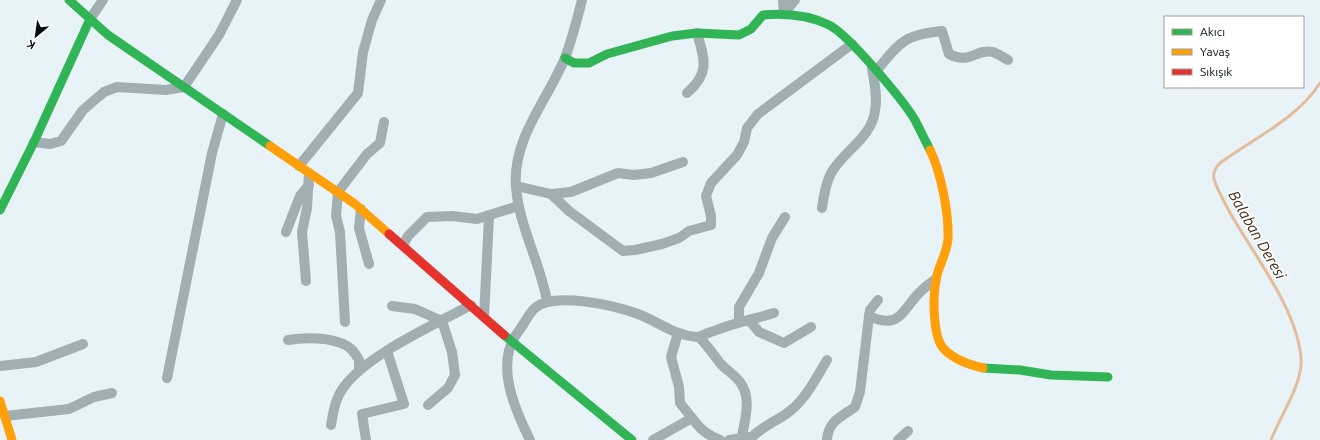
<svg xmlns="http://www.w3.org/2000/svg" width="1320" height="440" font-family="Ubuntu,sans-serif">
  <rect width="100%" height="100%" fill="#e8f3f7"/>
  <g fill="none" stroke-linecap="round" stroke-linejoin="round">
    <!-- stream -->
    <path stroke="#e4bc9b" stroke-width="3" d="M1271 440C1280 416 1303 384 1301 358 1297 308 1252 253 1228 209 1224 201 1218 191 1215 182 1212 175 1215 168 1220 163 1254 138 1297 119 1320 83"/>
    <!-- street -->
    <g stroke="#a2afb2" stroke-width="10">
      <path d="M783 0 784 13"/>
      <path d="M784 13 795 0"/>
      <path d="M90 19 103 0"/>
      <path d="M876 71C900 43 902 35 942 31L949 54C970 65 976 48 993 52 998 54 1003 57 1008 60"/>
      <path d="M687 93C710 73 705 60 697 33"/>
      <path d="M34 142 50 144 61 141 83 110 104 92 117 87 166 90 184 87 219 35 237 0"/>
      <path d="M299 166 358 93 363 52 372 20 381 0"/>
      <path d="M516 186 551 194 569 211 623 251 635 250 662 244 679 238 689 231 711 225V216L706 196 711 183 737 155 744 142 747 128 758 114 852 44"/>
      <path d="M551 194 571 192 618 173 634 175 651 173 683 162"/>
      <path d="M822 208C824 195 826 181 833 170 846 150 872 136 875 111 878 96 874 82 872 68"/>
      <path d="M361 209 359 228 369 264"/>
      <path d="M286 232 300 196 309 185"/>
      <path d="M403 245 408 236 427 217 452 216 477 219 518 206"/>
      <path d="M306 281 302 232 307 208 309 173"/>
      <path d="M878 300 870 310 869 316C899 330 902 311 919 293 924 288 930 283 936 279"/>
      <path d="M547 301C540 262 519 226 516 187 512 139 547 101 565 58 572 39 577 20 582 0"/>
      <path d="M392 306 415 309 442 321 452 352 455 375 448 388 428 405"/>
      <path d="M484 317 489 217"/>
      <path d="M749 320 759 332 784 343 811 327"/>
      <path d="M345 322 340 232 336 216 338 192 367 154 380 143 384 122"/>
      <path d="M739 322V307L759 273 772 238 785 217"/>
      <path d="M678 333 671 357 679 387 680 403 692 418"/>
      <path d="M699 337C707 345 713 354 720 363 726 370 735 375 740 382 752 398 745 419 742 436"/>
      <path d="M288 340C306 337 331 337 347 346 353 349 356 355 359 360V369"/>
      <path d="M0 366 36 362 83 344"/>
      <path d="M167 378 212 153 223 114"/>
      <path d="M5 416 69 409 94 397 112 393"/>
      <path d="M331 425C333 414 334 403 340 393 359 358 434 325 471 305"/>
      <path d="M752 437C762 427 774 422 786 414 805 401 815 380 827 360"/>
      <path d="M366 440 362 414 404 404 387 351"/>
      <path d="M530 440C515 410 494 363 518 332 524 325 528 314 535 308 554 291 616 306 638 314 659 322 673 335 697 337 702 337 708 332 714 331 733 323 754 319 774 313"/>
      <path d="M653 440 692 418C700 429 707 435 720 440"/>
      <path d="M729 440 748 437"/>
      <path d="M827 440C828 421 841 417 855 407L860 392 869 316"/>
      <path d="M898 440 908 431"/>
    </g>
    <!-- fast -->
    <g stroke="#30b455" stroke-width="9">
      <path d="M69 0 108 35 270 146"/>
      <path d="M565 58 574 63H589L607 54 672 36 697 33 739 35 751 29 763 15C786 13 808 15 829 25 848 34 903 100 915 120 920 130 925 140 930 150"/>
      <path d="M0 210 34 142 90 19"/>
      <path d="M504 335 632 440"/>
      <path d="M983 368 1020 370 1051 375 1108 377"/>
    </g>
    <!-- slow -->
    <g stroke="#ff9f0a" stroke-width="9">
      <path d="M270 146 355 204 389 234"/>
      <path d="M930 150C941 172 949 214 948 239 947 254 938 266 936 280 933 296 932 339 945 350 955 360 970 365 983 368"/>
      <path d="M0 401 12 440"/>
    </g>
    <!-- jam -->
    <path stroke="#e5322d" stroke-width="9" d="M389 234 504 335"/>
  </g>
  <g text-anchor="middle" stroke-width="3.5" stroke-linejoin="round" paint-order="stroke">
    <!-- water labels -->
    <g font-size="15" font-style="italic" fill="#3d250f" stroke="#fff">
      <text transform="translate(1257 235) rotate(60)" y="5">Balaban Deresi</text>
    </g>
  </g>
  <!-- legend -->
  <rect x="1164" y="16" width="140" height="72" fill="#ffffff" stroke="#9a9ea0"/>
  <rect x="1172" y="29" width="20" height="6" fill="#30b455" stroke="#9a9ea0"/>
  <text x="1200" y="36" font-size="12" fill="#030d11">Akıcı</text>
  <rect x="1172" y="49" width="20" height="6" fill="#ff9f0a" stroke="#9a9ea0"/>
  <text x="1200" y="56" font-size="12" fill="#030d11">Yavaş</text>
  <rect x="1172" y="69" width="20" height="6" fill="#e5322d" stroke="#9a9ea0"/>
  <text x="1200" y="76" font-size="12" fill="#030d11">Sıkışık</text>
  <!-- north arrow -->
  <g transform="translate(36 36) rotate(209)" stroke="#ffffff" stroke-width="3" paint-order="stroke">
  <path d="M0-3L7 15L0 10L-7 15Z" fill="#030d11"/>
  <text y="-6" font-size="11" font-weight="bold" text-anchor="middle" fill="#030d11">K</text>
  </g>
</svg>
